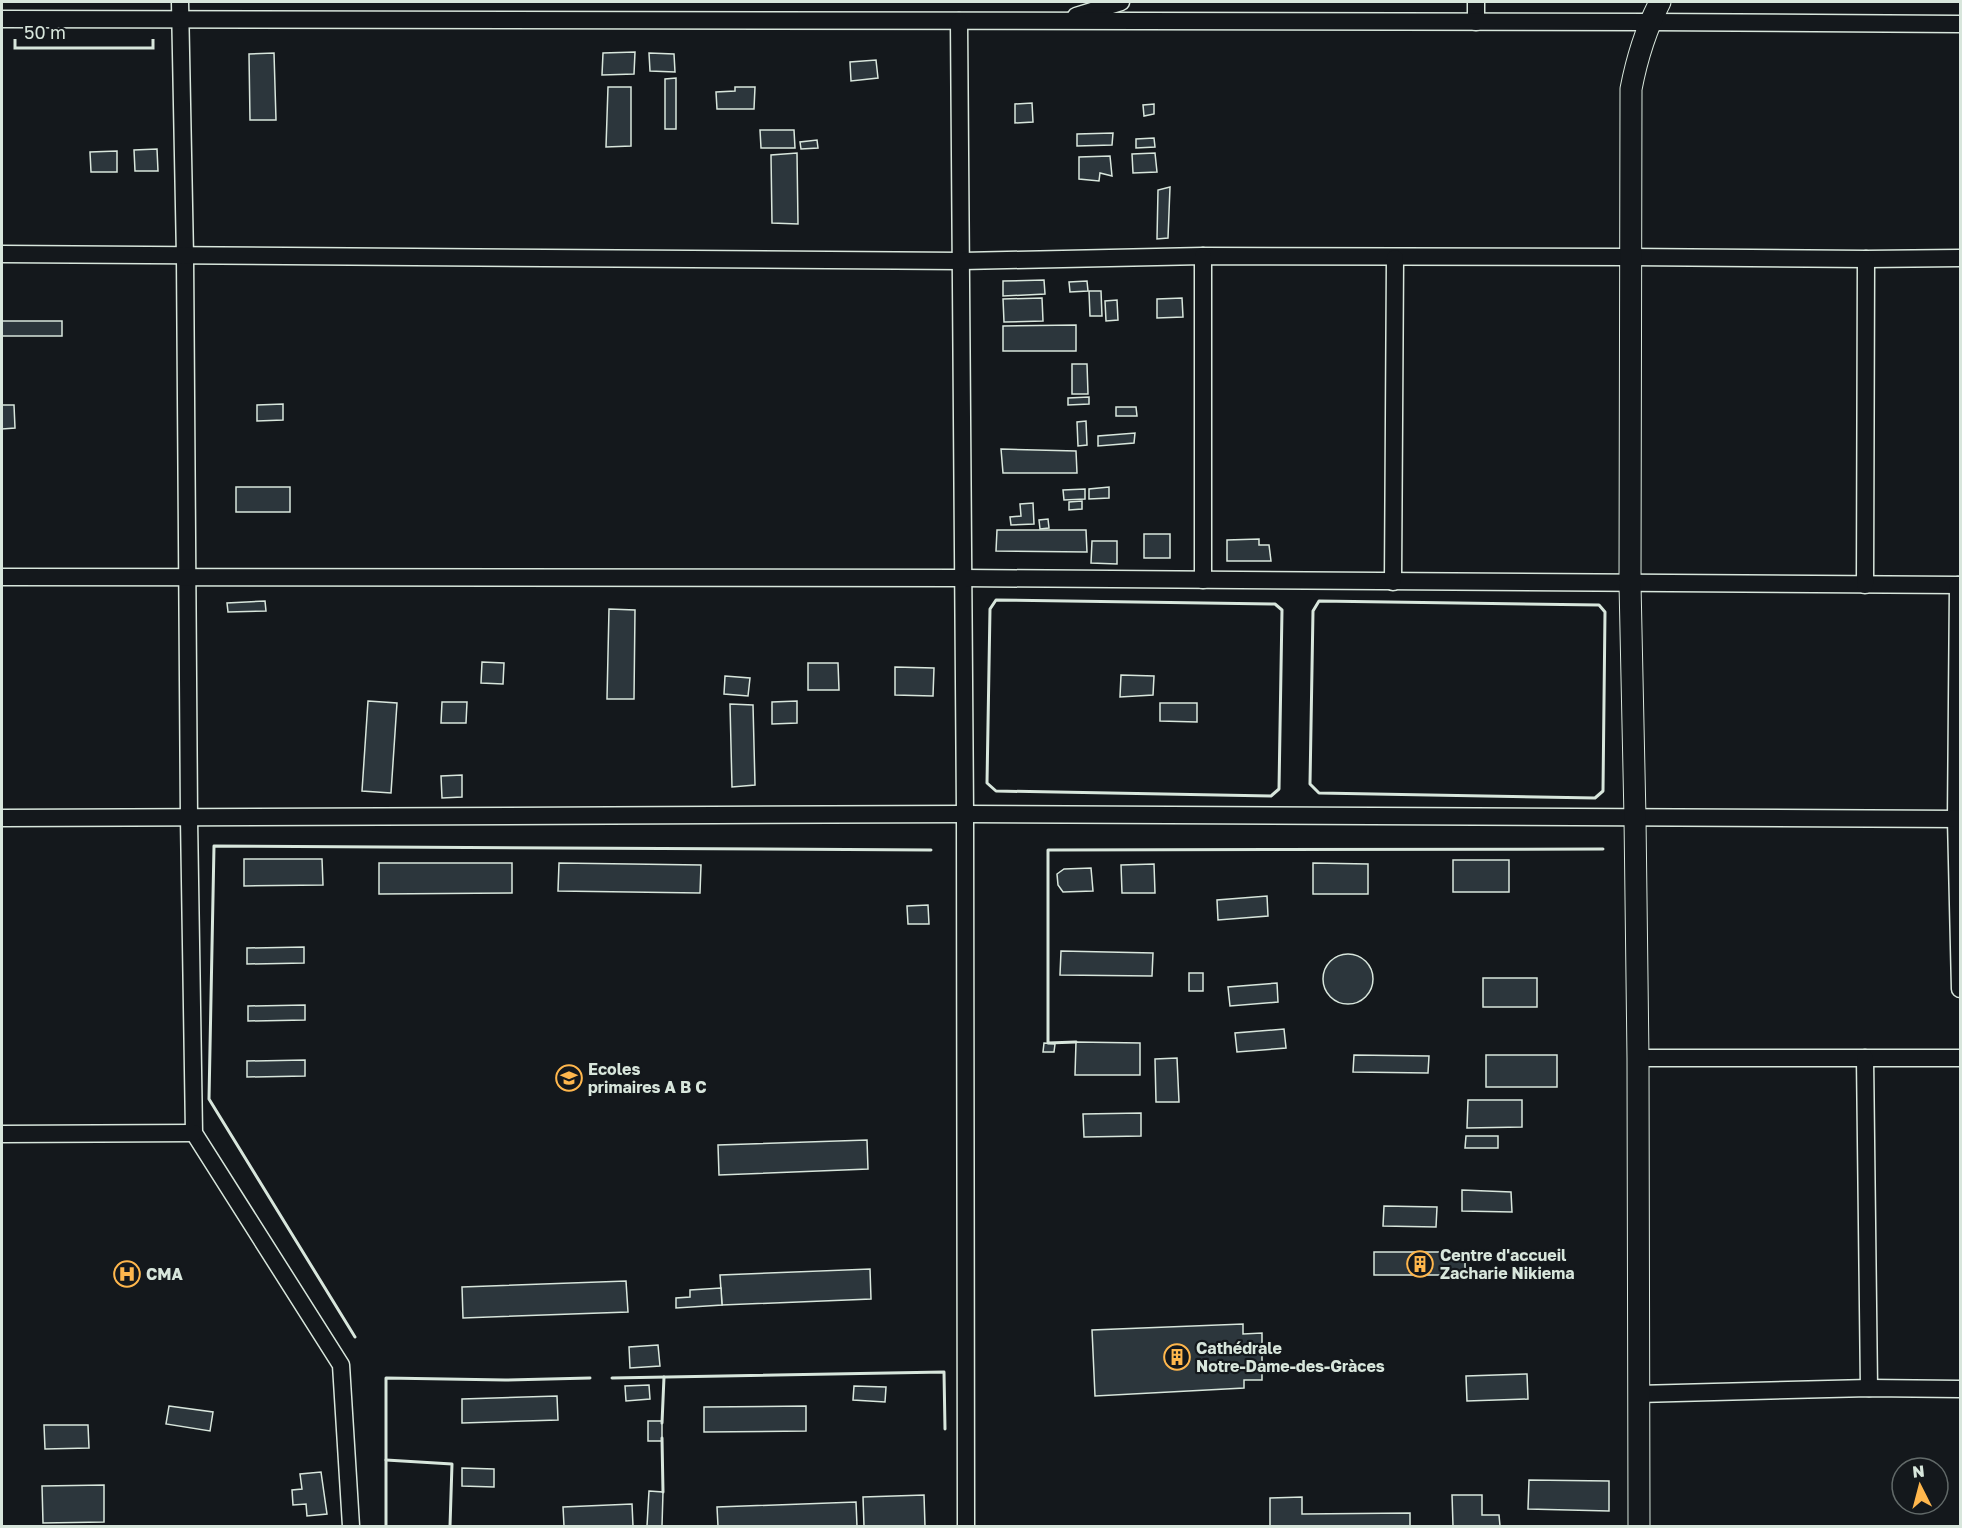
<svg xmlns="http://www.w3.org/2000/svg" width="1962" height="1528" font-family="'Golos Text',sans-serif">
  <rect width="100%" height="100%" fill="#14181c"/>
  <!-- building -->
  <g fill="#2c363c" stroke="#d8e6dc" stroke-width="1.5">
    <path d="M635 52 634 74 602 75 603 53Z"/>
    <path d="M274 53 276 120H250L249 54Z"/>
    <path d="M649 53 674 54 675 72 650 71Z"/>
    <path d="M876 60 878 78 851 81 850 62Z"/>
    <path d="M676 78V129H665V79Z"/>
    <path d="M608 87H631V146L606 147Z"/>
    <path d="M735 87H755L754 109H717L716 92 735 91Z"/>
    <path d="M1032 103 1033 122 1015 123V104Z"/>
    <path d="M1154 104V114L1144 116 1143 105Z"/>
    <path d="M760 130H794L795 148H761Z"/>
    <path d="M1113 133 1112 145 1077 146V134Z"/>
    <path d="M1154 138 1155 147 1136 148V139Z"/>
    <path d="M817 140 818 148 801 149 800 142Z"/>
    <path d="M157 149 158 171H135L134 150Z"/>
    <path d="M117 151V172H91L90 152Z"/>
    <path d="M797 153 798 224 772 223 771 155Z"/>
    <path d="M1155 153 1157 172 1133 173 1132 154Z"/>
    <path d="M1110 156 1112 176 1100 173 1099 181 1079 179V157Z"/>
    <path d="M1170 187 1168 238 1157 239 1158 190Z"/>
    <path d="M1044 280 1045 294 1003 296V281Z"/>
    <path d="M1087 281 1088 291 1070 292 1069 282Z"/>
    <path d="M1089 291H1101L1102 316H1090Z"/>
    <path d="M1042 298 1043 321 1004 322 1003 299Z"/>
    <path d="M1182 298 1183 317 1157 318V299Z"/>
    <path d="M1117 300 1118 320 1106 321 1105 301Z"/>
    <rect x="2" y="321" width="60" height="15"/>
    <path d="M1076 325V351H1003V326Z"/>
    <path d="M1072 364H1087L1088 394H1072Z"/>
    <path d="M1089 397V404L1068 405V398Z"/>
    <path d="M283 404V420L257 421V405Z"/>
    <path d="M2 405H14L15 428 2 429Z"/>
    <path d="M1116 407H1136L1137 416H1116Z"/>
    <path d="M1086 421 1087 445 1078 446 1077 422Z"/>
    <path d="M1135 433 1134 443 1098 446V436Z"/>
    <path d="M1001 449 1076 451 1077 473H1003Z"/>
    <rect x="236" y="487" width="54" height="25"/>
    <path d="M1109 487V498L1089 499V489Z"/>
    <path d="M1085 489V499L1064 500 1063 490Z"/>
    <path d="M1082 501V509L1069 510V502Z"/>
    <path d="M1033 503 1034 524 1011 525 1010 517 1021 516 1020 504Z"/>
    <path d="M1048 519 1049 528 1040 529 1039 520Z"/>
    <path d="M997 530H1086L1087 552 996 551Z"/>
    <rect x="1144" y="534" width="26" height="24"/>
    <path d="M1259 539V545H1269L1271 561H1227V540Z"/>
    <path d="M1092 541H1117V564L1091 563Z"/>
    <path d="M265 601 266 611 228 612 227 603Z"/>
    <path d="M609 609 635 610 634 699H607Z"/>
    <path d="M482 662 504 663 503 684 481 683Z"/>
    <path d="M808 663H838L839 690H808Z"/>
    <path d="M895 667 934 668 933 696 895 695Z"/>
    <path d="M1121 675 1154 676 1153 695 1120 697Z"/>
    <path d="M725 676 750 678 748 696 724 694Z"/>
    <path d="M368 701 397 703 391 793 362 791Z"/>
    <path d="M797 701V723L772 724V702Z"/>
    <path d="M442 702H467L466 723H441Z"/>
    <path d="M1160 703H1197V722L1160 721Z"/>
    <path d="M730 704 753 705 755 785 732 787Z"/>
    <path d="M462 775V797L442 798 441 776Z"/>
    <path d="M244 859H322L323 885 244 886Z"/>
    <rect x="1453" y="860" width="56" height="32"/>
    <path d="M379 863H512V893L379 894Z"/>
    <path d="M559 863 701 865 700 893 558 891Z"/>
    <path d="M1313 863 1368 864V894H1313Z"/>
    <path d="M1154 864 1155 893H1122L1121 865Z"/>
    <path d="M1091 868 1093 891 1063 892 1058 885 1057 874 1064 869Z"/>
    <path d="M1267 896 1268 916 1218 920 1217 900Z"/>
    <path d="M928 905 929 924H908L907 906Z"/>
    <path d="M304 947V963L247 964V948Z"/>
    <path d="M1061 951 1153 953 1152 976 1060 975Z"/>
    <circle cx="1348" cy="979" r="25"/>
    <rect x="1189" y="973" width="14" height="18"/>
    <rect x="1483" y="978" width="54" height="29"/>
    <path d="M1277 983 1278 1002 1230 1006 1228 987Z"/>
    <path d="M305 1005V1020L248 1021V1006Z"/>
    <path d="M1284 1029 1286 1048 1237 1052 1235 1033Z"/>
    <path d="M1076 1042 1140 1043V1075H1075Z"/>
    <path d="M1044 1043 1055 1044 1054 1052H1043Z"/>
    <path d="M1354 1055 1429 1056 1428 1073 1353 1072Z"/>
    <rect x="1486" y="1055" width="71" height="32"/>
    <path d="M1177 1058 1179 1102H1156L1155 1059Z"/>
    <path d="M305 1060V1076L247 1077V1061Z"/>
    <path d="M1468 1100H1522V1127L1467 1128Z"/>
    <path d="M1141 1113V1136L1084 1137 1083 1114Z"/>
    <path d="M1466 1136H1498V1148H1465Z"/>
    <path d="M867 1140 868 1169 719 1175 718 1145Z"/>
    <path d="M1462 1190 1511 1192 1512 1212 1462 1211Z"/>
    <path d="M1384 1206 1437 1207 1436 1227 1383 1226Z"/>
    <rect x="1374" y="1252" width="91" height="23"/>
    <path d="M870 1269 871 1299 722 1305 720 1275Z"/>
    <path d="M626 1281 628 1312 463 1318 462 1287Z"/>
    <path d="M721 1288 722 1305 676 1308V1298L690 1297V1290Z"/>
    <path d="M1243 1324V1334L1262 1333V1380H1244V1388L1095 1396 1092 1330Z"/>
    <path d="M658 1345 660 1366 630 1368 629 1347Z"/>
    <path d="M1527 1374 1528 1399 1467 1401 1466 1376Z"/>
    <path d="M649 1385 650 1399 626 1401 625 1386Z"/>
    <path d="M854 1386 886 1387 885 1402 853 1400Z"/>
    <path d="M557 1396 558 1420 462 1423V1399Z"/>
    <path d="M169 1406 213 1412 210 1431 166 1424Z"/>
    <path d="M806 1406V1431L704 1432V1407Z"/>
    <rect x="648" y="1421" width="14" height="20"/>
    <path d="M44 1425H88L89 1448 45 1449Z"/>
    <path d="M462 1468 494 1469V1487L462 1486Z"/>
    <path d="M321 1472 327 1514 307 1516 306 1504 293 1505 292 1490 302 1489 300 1474Z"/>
    <path d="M1529 1480 1609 1481V1511L1528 1509Z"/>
    <path d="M104 1485V1522L43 1523 42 1486Z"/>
    <path d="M649 1491 663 1492 662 1526H647Z"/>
    <path d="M924 1495 925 1526H864L863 1497Z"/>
    <path d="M1452 1495H1482V1515H1499L1500 1526H1453Z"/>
    <path d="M1302 1497V1514L1410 1513V1526H1270V1498Z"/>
    <path d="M856 1502 857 1526H718L717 1507Z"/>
    <path d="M632 1504 633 1526H564L563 1507Z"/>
  </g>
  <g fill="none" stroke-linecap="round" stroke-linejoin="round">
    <!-- minor casing -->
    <g stroke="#d8e6dc" stroke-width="19">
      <g id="minor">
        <path d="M180 2 185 257 189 818 194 1133 341 1365 351 1526"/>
        <path d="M1476 2V22"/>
        <path d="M1076 16 1121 2"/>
        <path d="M2 19 1650 22 1960 24"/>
        <path d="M959 21 965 814 966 1526"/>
        <path d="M2 254 962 261 1203 256 1630 257 1866 259 1960 258"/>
        <path d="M2 577 963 578 1960 585"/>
        <path d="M1203 580V256"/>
        <path d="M1393 582 1395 258"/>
        <path d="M1865 585 1866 259"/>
        <path d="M1958 585 1956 819 1960 989"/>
        <path d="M2 818 965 814 1960 819"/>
        <path d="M1638 1058H1960"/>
        <path d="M1865 1058 1869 1388"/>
        <path d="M2 1134 194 1133"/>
        <path d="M1638 1394 1869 1388 1960 1389"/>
      </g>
    </g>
    <!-- tertiary casing -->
    <g stroke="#d8e6dc" stroke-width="23">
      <path id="tertiary" d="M1639 1526 1638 1058 1635 818 1630 584 1631 89C1637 58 1646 29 1660 2"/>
    </g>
    <!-- minor -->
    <use href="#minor" stroke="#14181c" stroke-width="16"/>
    <!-- tertiary -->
    <use href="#tertiary" stroke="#14181c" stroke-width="21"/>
    <!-- wall -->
    <g stroke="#d8e6dc" stroke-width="3">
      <path d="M996 600 1275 604 1282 610 1279 789 1271 796 996 791 987 783 990 609Z"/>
      <path d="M1319 601 1599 605 1605 612 1603 791 1595 798 1319 793 1310 784 1313 611Z"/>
      <path d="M1076 1042 1048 1043V850L1603 849"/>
      <path d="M355 1337 209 1099 214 846 931 850"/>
      <path d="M612 1378 944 1372 945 1429"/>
      <path d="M662 1423 664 1377"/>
      <path d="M662 1438 663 1492"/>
      <path d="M386 1460 452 1464 450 1526"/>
      <path d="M386 1526V1378L505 1380 590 1378"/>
    </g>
  </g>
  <!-- icons -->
  <defs>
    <g id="school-ring" transform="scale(1.35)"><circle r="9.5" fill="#14181c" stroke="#ffb74d" stroke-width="1.5"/><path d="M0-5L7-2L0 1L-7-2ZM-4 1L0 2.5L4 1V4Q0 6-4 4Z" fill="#ffb74d"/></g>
    <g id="building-ring" transform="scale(1.35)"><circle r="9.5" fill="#14181c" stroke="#ffb74d" stroke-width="1.5"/><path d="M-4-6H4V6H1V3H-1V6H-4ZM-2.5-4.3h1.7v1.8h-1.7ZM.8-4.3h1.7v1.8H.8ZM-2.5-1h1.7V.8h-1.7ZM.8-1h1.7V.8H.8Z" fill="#ffb74d"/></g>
    <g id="hospital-ring" transform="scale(1.35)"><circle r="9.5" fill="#14181c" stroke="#ffb74d" stroke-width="1.5"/><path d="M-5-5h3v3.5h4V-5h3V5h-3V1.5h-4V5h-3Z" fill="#ffb74d"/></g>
  </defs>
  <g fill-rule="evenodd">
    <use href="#school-ring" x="569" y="1078"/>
    <use href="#building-ring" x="1420" y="1264"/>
    <use href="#hospital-ring" x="127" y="1274"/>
    <use href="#building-ring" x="1177" y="1357"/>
  </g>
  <g text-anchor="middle" stroke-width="4.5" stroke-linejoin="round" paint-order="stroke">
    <!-- poi labels -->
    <g font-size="16" font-weight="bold" fill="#d8e6dc" stroke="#14181c" text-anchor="start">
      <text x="588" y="1075">Ecoles<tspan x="588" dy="18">primaires A B C</tspan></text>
      <text x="1440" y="1261">Centre d'accueil<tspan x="1440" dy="18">Zacharie Nikiema</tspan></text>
      <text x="146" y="1280">CMA</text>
      <text x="1196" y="1354">Cathédrale<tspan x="1196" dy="18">Notre-Dame-des-Gràces</tspan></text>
    </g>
  </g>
  <!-- border -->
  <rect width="1962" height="1528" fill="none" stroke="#d8e6dc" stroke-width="6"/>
  <!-- north arrow -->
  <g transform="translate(1920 1486) rotate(354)"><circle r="28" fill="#14181c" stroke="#626a69" stroke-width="1.5"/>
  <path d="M0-4.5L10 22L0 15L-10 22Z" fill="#ffb74d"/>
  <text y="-9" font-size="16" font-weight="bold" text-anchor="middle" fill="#d8e6dc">N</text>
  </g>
  <!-- scale -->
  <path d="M15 39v9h138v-9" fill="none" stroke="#d8e6dc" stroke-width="3"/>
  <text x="24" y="39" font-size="18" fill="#d8e6dc" stroke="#14181c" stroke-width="4.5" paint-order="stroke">50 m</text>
</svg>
